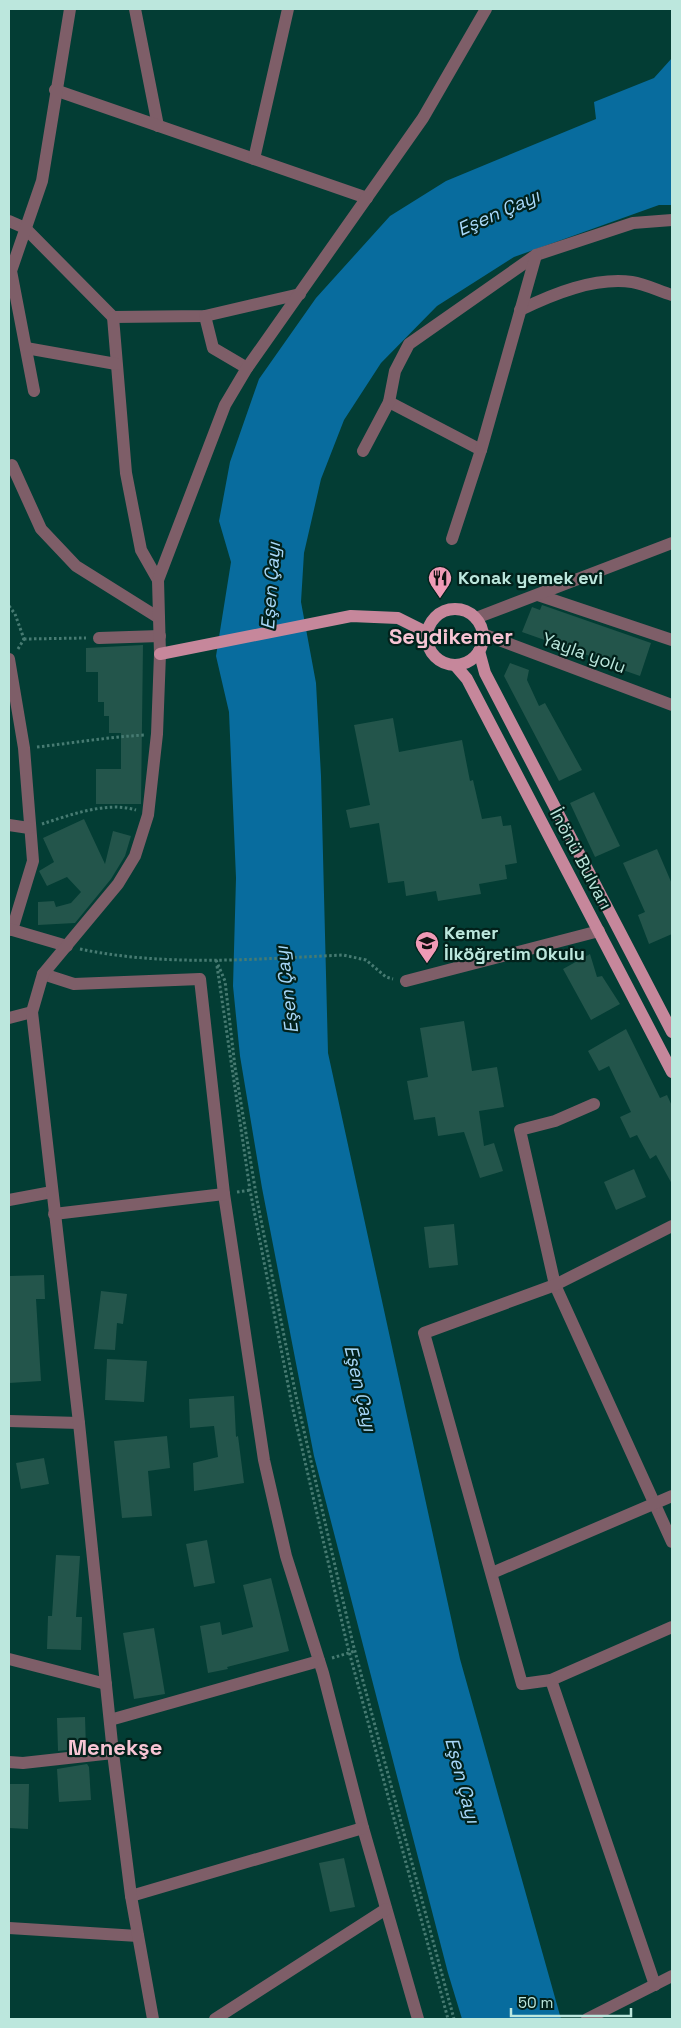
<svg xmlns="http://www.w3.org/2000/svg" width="681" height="2028" font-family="'Space Grotesk',sans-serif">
  <rect width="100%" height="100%" fill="#033d34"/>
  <!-- water -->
  <path fill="#086c9e" d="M672 58V205H659L514 257 437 306 381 363 344 420 321 479 304 553 301 602 316 683 321 776 328 1053 460 1659 561 2019H462L448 1973 314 1456 262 1188 240 1056 233 986 236 878 229 712 216 656 231 562 219 521 230 462 259 379 316 298 390 216 446 181 596 119 594 102 654 78Z"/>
  <!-- building -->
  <g fill="#23554b">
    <path d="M542 605 651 643 640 676 617 668 618 666 522 632 532 607 540 610Z"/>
    <path d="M143 645 141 804H96V769H121V733H109V716H104V702H98V672H86V648Z"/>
    <path d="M510 663 529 670 527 680 539 706 545 703 582 770 559 781 504 676Z"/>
    <path d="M393 718 399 752 462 740 470 781 473 780 482 819 501 816 503 826 511 825 517 863 505 865 507 879 479 884 481 894 438 901 436 891 406 896 404 881 388 883 379 823 350 828 346 810 370 805 354 725Z"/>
    <path d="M594 792 620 846 595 857 570 803Z"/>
    <path d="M84 819 105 864 113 831 131 836 125 856 111 879 75 923 38 925V902L54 901 56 907 71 903 81 892 67 877 47 886 39 871 54 862 43 838Z"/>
    <path d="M657 849 672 884V934L649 944 638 915 645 912 623 863Z"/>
    <path d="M590 954 597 977 602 976 620 1004 591 1020 563 969Z"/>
    <path d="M464 1021 472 1071 497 1067 504 1107 479 1111 484 1146 494 1143 503 1171 480 1178 464 1132 438 1136 435 1117 414 1120 407 1081 428 1077 420 1028Z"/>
    <path d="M626 1029 660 1098 667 1095 672 1106V1184L656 1155 650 1159 637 1135 630 1138 620 1117 631 1112 609 1066 599 1071 588 1051Z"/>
    <path d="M634 1169 646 1197 616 1210 604 1182Z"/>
    <path d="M454 1224 458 1265 429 1268 424 1227Z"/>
    <path d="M44 1275 45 1299H36L41 1381 9 1383V1276Z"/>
    <path d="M101 1291 127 1294 123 1324 117 1323 115 1350 94 1349Z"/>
    <path d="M107 1359 147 1361 144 1402 105 1400Z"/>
    <path d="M234 1396 236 1437 238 1436 244 1483 194 1491 193 1463 218 1457 214 1426 190 1428 189 1399Z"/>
    <path d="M167 1436 170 1468 148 1471 152 1516 122 1518 114 1441Z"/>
    <path d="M44 1458 49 1484 21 1489 16 1463Z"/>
    <path d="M207 1540 215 1583 194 1587 186 1544Z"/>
    <path d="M56 1555 80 1556 76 1617H82L81 1650 47 1649 48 1616H52Z"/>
    <path d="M271 1578 289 1651 227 1667 228 1669 208 1673 200 1626 220 1622 222 1635 253 1627 243 1585Z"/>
    <path d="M154 1628 165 1694 134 1699 123 1633Z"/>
    <path d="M85 1717 86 1748 58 1751 57 1718Z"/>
    <path d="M87 1764 89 1767 91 1800 59 1802 57 1769Z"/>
    <path d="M9 1784H29L28 1829 9 1828Z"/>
    <path d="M344 1858 355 1907 330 1912 319 1863Z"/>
  </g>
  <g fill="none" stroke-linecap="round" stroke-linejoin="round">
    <!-- path -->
    <g stroke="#477b72" stroke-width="3" stroke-dasharray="2.5 2.5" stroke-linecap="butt">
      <path d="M9 606 15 614 24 639"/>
      <path d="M24 639 86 638"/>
      <path d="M18 649 24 639"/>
      <path d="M37 747C73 743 108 737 145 735"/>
      <path d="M42 824C70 815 107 801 136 810"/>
      <path d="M80 949C166 967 255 959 343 955L366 960 386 977 393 979"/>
      <path d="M216 960 225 981 235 1067 257 1200 296 1396 353 1644 454 2019"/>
      <path d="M217 966 250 1190 292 1405 347 1644 448 2019"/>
      <path d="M237 1192 251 1190"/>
      <path d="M332 1658 355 1651"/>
    </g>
    <!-- minor -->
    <g stroke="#7e5e68" stroke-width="12">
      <path d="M135 9 158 126"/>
      <path d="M55 90 367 198"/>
      <path d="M254 159 288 9"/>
      <path d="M9 221 25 228 113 317 205 316 300 294"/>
      <path d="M520 310C553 294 594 277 632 282 645 284 659 291 672 295"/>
      <path d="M205 316 213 348 247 368"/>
      <path d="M113 317 126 473 141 550 158 580"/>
      <path d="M26 348 116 364"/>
      <path d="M34 391 11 271 42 181 70 9"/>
      <path d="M389 402 481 450"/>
      <path d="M363 451 389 402 395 371 409 344 536 255 633 223 672 220"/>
      <path d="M12 465 41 529 76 566 159 618"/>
      <path d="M452 539 481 450 536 255"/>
      <path d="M538 595 672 640"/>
      <path d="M476 618 672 543"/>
      <path d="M483 634 672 705"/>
      <path d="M99 638 160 636"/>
      <path d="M9 659 24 748 33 861 12 930"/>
      <path d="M9 825 29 828"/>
      <path d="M9 929 67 946"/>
      <path d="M43 974 74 984 200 979 224 1194 264 1460 286 1556 323 1673 363 1828 418 2019"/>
      <path d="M406 981 599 931"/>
      <path d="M9 1018 32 1012"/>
      <path d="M594 1104 555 1121 520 1130 555 1285 672 1542"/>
      <path d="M9 1200 52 1192"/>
      <path d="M54 1214 224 1194"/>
      <path d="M672 1226 555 1285 424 1333 522 1684 551 1680 672 1627"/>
      <path d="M9 1421 79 1423"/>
      <path d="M492 1573 672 1496"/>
      <path d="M9 1659 106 1684"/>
      <path d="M551 1680 655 1985"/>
      <path d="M110 1720 319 1661"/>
      <path d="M9 1762 23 1763 113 1753"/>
      <path d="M131 1896 363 1828"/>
      <path d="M9 1928 138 1936"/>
      <path d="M153 2019 131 1896 113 1753 79 1423 32 1012 43 974 118 884 135 856 148 815 157 734 160 654 158 580 225 405 247 368 423 118 486 9"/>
      <path d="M215 2019 386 1909"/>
      <path d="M587 2019 672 1976"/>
    </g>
    <!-- major -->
    <g stroke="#c6879b" stroke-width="12">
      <circle cx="455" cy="637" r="28"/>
      <path d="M479 651 485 673 672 1032"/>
      <path d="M160 654 351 616 398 618 426 632"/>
      <path d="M455 665 467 679 672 1072"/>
    </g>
  </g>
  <!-- icons -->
  <defs>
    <g id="restaurant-pin" transform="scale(1.25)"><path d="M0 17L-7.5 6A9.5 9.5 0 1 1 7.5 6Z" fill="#f09ab6" stroke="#02211b"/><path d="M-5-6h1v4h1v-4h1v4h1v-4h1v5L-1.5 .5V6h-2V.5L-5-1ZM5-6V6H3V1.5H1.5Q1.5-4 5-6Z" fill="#111"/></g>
    <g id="school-pin" transform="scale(1.25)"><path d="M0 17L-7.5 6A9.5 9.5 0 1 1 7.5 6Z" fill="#f09ab6" stroke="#02211b"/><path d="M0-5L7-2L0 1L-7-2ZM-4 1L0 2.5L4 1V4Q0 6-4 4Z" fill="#111"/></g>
  </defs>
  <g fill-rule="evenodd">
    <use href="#restaurant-pin" x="440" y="578"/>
    <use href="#school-pin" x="427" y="943"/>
  </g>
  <g text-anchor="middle" stroke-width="4.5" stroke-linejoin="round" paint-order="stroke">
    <!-- poi labels -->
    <g font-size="18" font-weight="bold" fill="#bce7dd" stroke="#02211b" text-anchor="start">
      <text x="458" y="584">Konak yemek evi</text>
      <text x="444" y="939">Kemer<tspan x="444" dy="21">İlköğretim Okulu</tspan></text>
    </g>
    <!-- street labels -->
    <g font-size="18" fill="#bce7dd" stroke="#02211b">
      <text transform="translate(584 653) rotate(20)" y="6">Yayla yolu</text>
      <text transform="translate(581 859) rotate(62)" y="6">İnönü Bulvarı</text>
    </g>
    <!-- water labels -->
    <g font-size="19" font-style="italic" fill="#a8d8f9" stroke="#02211b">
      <text transform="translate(498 212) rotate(-24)" y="7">Eşen Çayı</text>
      <text transform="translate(270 586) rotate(-86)" y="7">Eşen Çayı</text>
      <text transform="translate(286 990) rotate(-97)" y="7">Eşen Çayı</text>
      <text transform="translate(361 1388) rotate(77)" y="7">Eşen Çayı</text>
      <text transform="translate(463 1780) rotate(75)" y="7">Eşen Çayı</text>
    </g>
    <!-- district labels -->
    <g font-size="22" font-weight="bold" fill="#f7c5d4" stroke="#02211b">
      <text x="451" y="644">Seydikemer</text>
      <text x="115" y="1755">Menekşe</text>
    </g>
  </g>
  <!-- border -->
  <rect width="681" height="2028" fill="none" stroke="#bce7dd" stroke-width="20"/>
  <!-- scale -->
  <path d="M511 2008v8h120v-8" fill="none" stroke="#bce7dd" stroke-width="2.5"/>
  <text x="518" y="2008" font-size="15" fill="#bce7dd" stroke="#02211b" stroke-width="4" paint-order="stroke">50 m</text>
</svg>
